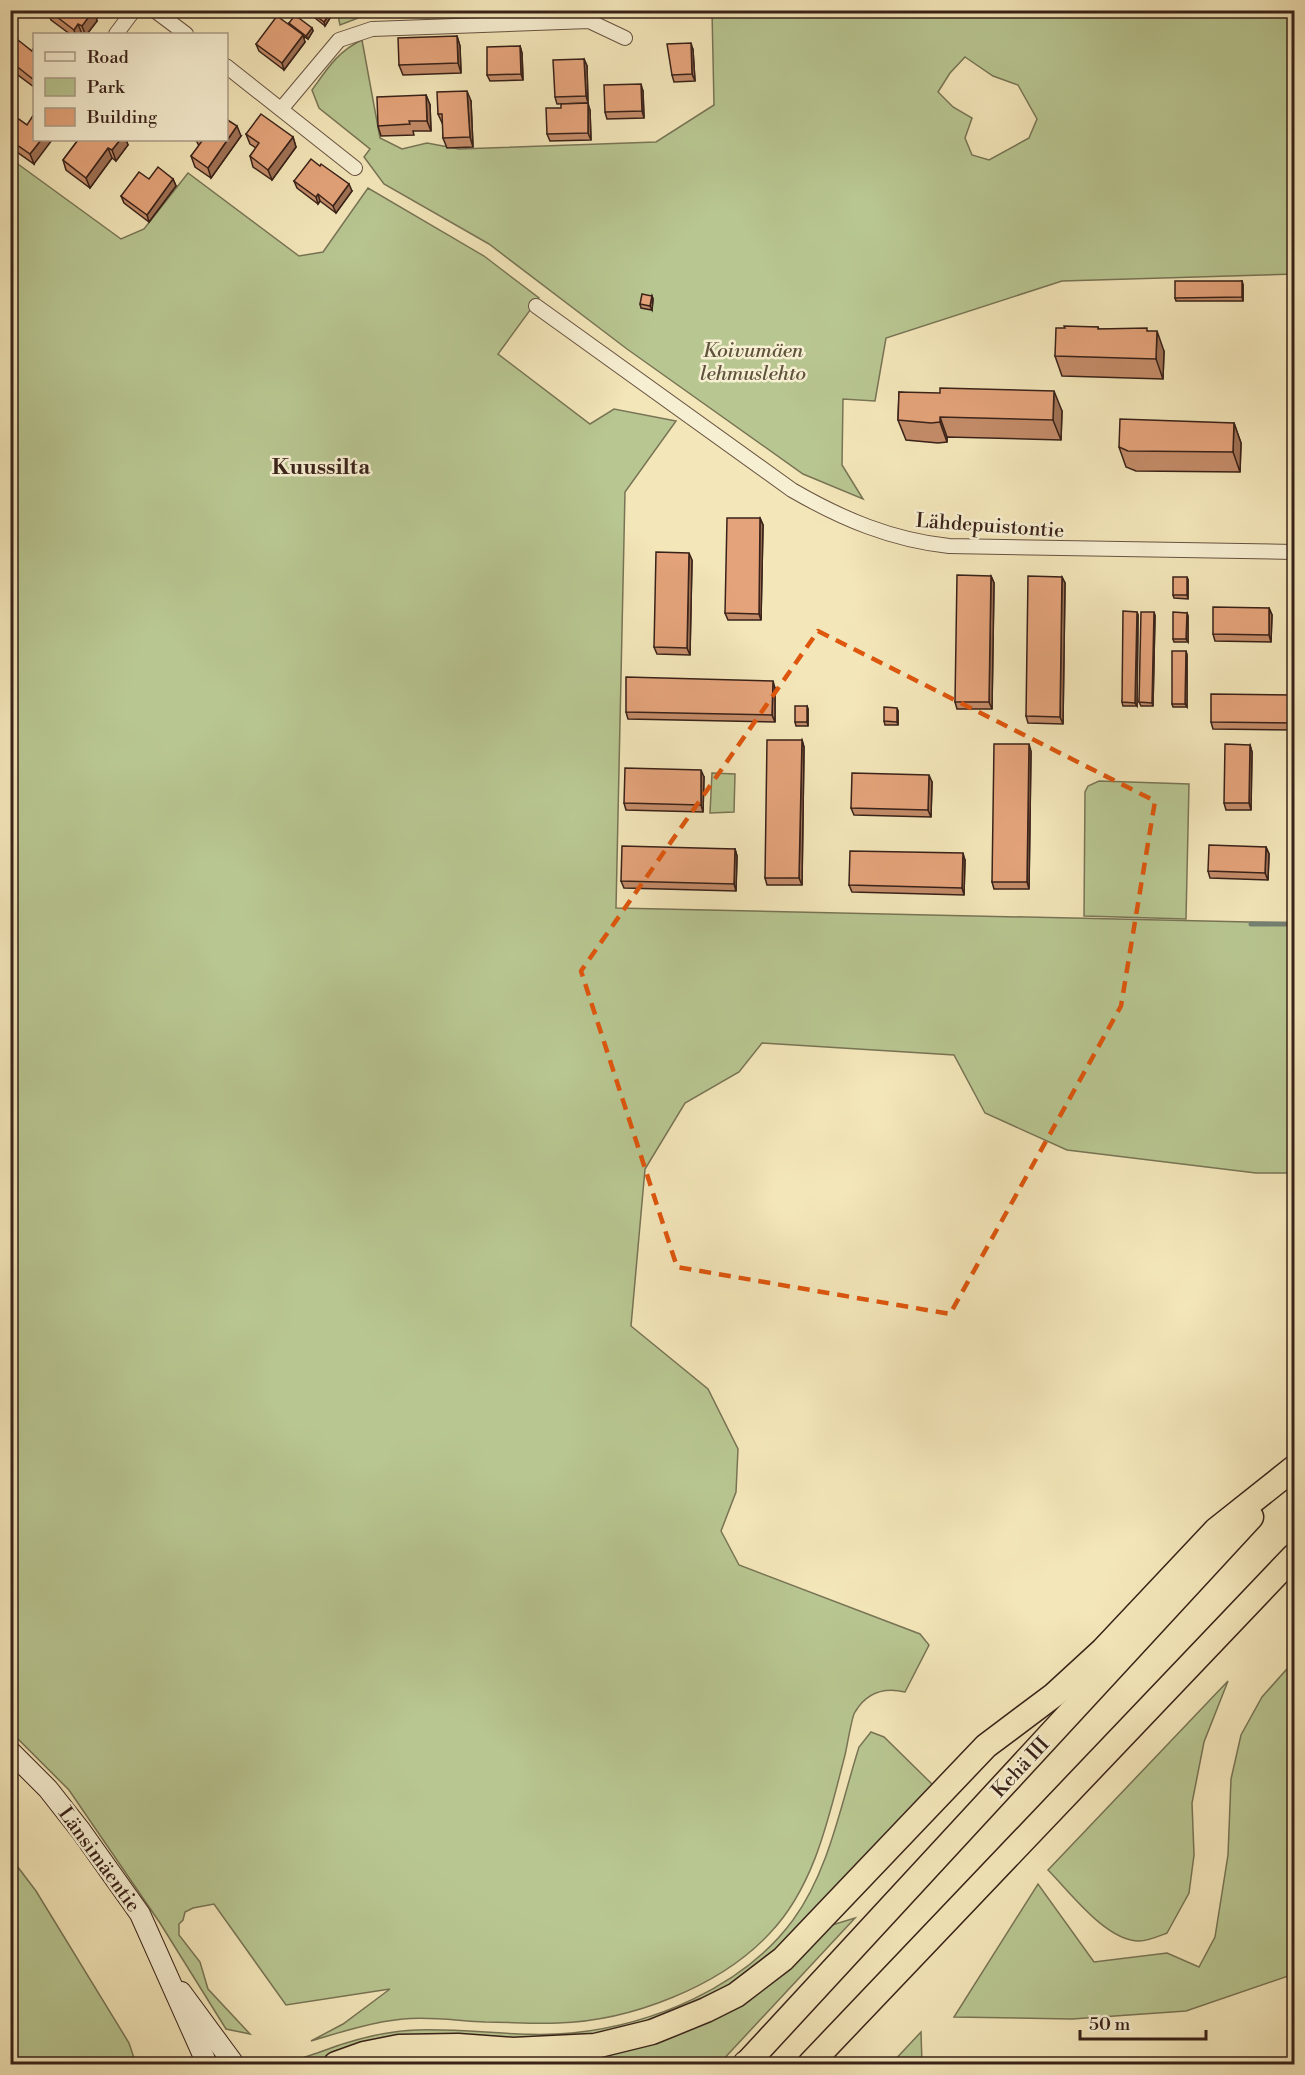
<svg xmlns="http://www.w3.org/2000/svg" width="1305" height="2075" font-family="'Libre Bodoni',serif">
  <rect width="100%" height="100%" fill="#f3e6b9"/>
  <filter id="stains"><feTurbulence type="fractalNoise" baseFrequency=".00333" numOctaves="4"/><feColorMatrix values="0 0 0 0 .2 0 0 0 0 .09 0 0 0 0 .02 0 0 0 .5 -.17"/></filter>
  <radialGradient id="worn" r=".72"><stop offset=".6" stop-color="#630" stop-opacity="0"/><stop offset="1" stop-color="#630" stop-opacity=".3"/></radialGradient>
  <!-- green -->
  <g fill="#b8c691" stroke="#787455" stroke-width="1.5" fill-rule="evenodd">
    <path d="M337 11H356L358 18 340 25Z"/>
    <path d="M712 11H1294V274L1062 281 886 338 875 401 843 399 842 465 863 499 803 474 627 349 489 244 384 184 364 157 370 149 319 108 312 90C327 69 338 51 362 40L380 138 402 149 427 143 459 149 656 142 714 105ZM965 57 993 76 1018 85 1037 119 1029 138 989 160 972 155 965 138 972 118 953 107 938 92 950 73Z"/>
    <path d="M11 159 121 239 144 229 188 173 299 256 323 252 368 188 484 256 539 298 498 354 590 424 614 409 676 421 625 492 616 908 1294 923V1173H1256L1067 1150 985 1113 954 1055 762 1043 739 1072 685 1103 645 1169 631 1326 708 1389 738 1449 736 1492 721 1531 739 1565 920 1634 929 1645 905 1692C884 1687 867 1692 855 1712 852 1715 847 1747 845 1755 829 1816 815 1886 770 1933 720 1987 630 2021 558 2023 533 2024 509 2022 485 2022 459 2021 429 2016 403 2019 372 2022 341 2032 311 2041L343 2024 390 1989 286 2005 214 1904 193 1908 185 1912 183 1920 179 1924V1935L200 1962 208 1989 250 2034 226 2029 160 1923 69 1790 11 1732Z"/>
    <path d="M712 773 735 774 734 812 710 813Z"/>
    <path d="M1099 781 1189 784 1186 919 1084 916 1085 792 1088 786Z"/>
    <path d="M1294 1661V1974L1186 2011 1072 2019 954 2017 1038 1884 1094 1962 1167 1953 1199 1967 1215 1937 1228 1855 1231 1779 1241 1735 1262 1697Z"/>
    <path d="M1228 1681 1204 1742 1192 1803 1194 1855 1189 1893 1167 1933C1159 1936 1148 1941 1139 1941 1106 1941 1070 1892 1048 1870Z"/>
    <path d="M871 1732 884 1737 934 1786 801 1929 739 1979 713 1995 671 2014 594 2036 348 2050 311 2064H293C296 2059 312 2055 320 2052 351 2040 384 2031 417 2030 469 2028 520 2038 572 2033 652 2025 744 1987 793 1920 829 1871 841 1804 859 1747Z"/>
    <path d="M11 1858 36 1891 129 2043 136 2064H11Z"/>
    <path d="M855 1918 719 2064H363L420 2055 554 2061 605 2055 665 2039 832 1925Z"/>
    <path d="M921 2032 922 2064H891Z"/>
  </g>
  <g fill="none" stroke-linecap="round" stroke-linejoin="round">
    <!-- stream -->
    <path stroke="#748173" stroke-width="5" d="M1251 924H1294"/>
    <!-- minor casing -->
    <g stroke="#685341" stroke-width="16">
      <g id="minor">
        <path d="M154 10 186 34"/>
        <path d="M116 34 134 10"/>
        <path d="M226 66 355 168"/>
        <path d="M282 108 339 40 372 29 589 21 625 38"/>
        <path d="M536 306 792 490C842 519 892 540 949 546L1294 552"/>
      </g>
    </g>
    <!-- secondary casing -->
    <g stroke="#392219" stroke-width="22">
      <g id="secondary">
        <path d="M10 1751 48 1789 81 1831 140 1914 207 2064"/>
        <path d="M181 1992 234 2064"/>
      </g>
    </g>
    <!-- trunk casing -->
    <g stroke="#392219" stroke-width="27">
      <g id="trunk">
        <path d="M336 2064 364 2054 399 2047 458 2046 513 2050 595 2046 652 2032 706 2010 736 1995 783 1959 986 1746 1054 1695 1103 1650 1216 1530 1294 1468"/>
        <path d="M746 2064 1251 1517"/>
        <path d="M810 2064 1294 1556"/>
      </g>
    </g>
    <!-- motorway casing -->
    <g stroke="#392219" stroke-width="28">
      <path id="motorway" d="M746 2064H747"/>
    </g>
    <!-- minor -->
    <use href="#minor" stroke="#f7efd2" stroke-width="14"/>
    <!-- secondary -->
    <use href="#secondary" stroke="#f7efd2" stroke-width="20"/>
    <!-- trunk -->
    <use href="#trunk" stroke="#f3e6b9" stroke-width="24"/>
    <!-- motorway -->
    <use href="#motorway" stroke="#f3e6b9" stroke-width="26"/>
  </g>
  <!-- wall -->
  <g fill="#c48c69" stroke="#392219" stroke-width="1.5">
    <path d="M47 10 96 16 97 21 87 34H70L51 20Z"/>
    <path d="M305 10H323L330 18 325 26Z"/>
    <path d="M676 10H708V15L679 17Z"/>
    <path d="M289 23 312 28 313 31 308 39 303 36 305 42 284 70 259 51 256 44 290 25Z"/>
    <path d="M457 36 460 46 461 73 403 75 399 65Z"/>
    <path d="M520 46 522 53 523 80 490 81 487 75Z"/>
    <path d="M34 47V87L10 69V49L32 51Z"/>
    <path d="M693 50 695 81 674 82 672 75Z"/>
    <path d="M584 59 587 66 588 103 557 104 555 97Z"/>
    <path d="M643 91 644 118 607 119 605 112Z"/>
    <path d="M426 95 430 105 431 131H413L414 135 381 136 378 126Z"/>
    <path d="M471 101 473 147 447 148 443 138V125L438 114Z"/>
    <path d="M561 108 590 110 591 140 550 141 547 134Z"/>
    <path d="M10 113 27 125 34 164 10 147Z"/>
    <path d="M246 134 293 137 296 147 272 180 253 167 250 156 256 148 250 144Z"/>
    <path d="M241 136 211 178 195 167 191 156 199 146 196 140H226Z"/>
    <path d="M78 140H126L128 145 116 161 112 158 90 188 66 170 63 160Z"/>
    <path d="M173 179 176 186 149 222 124 203 121 196Z"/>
    <path d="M294 181 352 191 336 213 320 201 318 204 297 188Z"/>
    <path d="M1242 281 1243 285V301H1176L1175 298Z"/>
    <path d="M652 296 653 299 652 310 641 308 640 304Z"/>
    <path d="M1098 327 1099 329 1147 331 1164 351 1163 379 1062 376 1055 356 1065 328Z"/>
    <path d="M899 392 1062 411 1061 440 947 437V442L938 443 906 440 898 420Z"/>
    <path d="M1234 423 1241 443 1240 472 1136 471 1126 467 1119 447Z"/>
    <path d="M760 518 763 525 761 620H728L725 613Z"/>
    <path d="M692 560 690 655 657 654 654 647Z"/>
    <path d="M991 576 994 583 992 709H957L955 702Z"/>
    <path d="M1062 577 1065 583 1063 724 1028 723 1026 716Z"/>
    <path d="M1188 580V599L1174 598 1173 595Z"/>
    <path d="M1269 608 1272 615 1271 642 1215 641 1213 634Z"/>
    <path d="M1137 612 1138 615 1137 706H1123L1122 702Z"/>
    <path d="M1187 613 1188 616V642H1174L1173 639Z"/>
    <path d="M1155 615 1153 706H1141L1139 702Z"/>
    <path d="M1186 651 1187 655V707H1173L1172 704Z"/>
    <path d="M775 688V722L628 719 626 712Z"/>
    <path d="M1294 695V730L1213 729 1211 722Z"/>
    <path d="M807 706 808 709V726H796L795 722Z"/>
    <path d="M898 711V725H885L884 721Z"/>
    <path d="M802 740 804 747 802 885H767L765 878Z"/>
    <path d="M1250 745 1252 752 1251 810H1226L1224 803Z"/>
    <path d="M1294 750V762H1289L1288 759Z"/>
    <path d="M1031 751 1029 889H994L992 882Z"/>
    <path d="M704 777 703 812 626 810 624 803Z"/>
    <path d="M932 782 931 817 854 815 851 808Z"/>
    <path d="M1266 847 1269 854 1268 880 1210 878 1208 871Z"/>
    <path d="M735 849 737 856 736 891 624 888 621 881Z"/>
    <path d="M965 860 964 895 852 892 849 885Z"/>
  </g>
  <!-- shaded-wall -->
  <g fill="#a07255" stroke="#392219" stroke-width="1.5">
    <path d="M91 10H100L96 16 97 21 87 34H85L82 26Z"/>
    <path d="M329 15 330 18 325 26 324 22Z"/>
    <path d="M78 24 82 34H75L74 30Z"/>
    <path d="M312 28 313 31 308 39 306 36Z"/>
    <path d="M303 35 305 42 284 70 282 63Z"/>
    <path d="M457 36 460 46 461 73 458 63Z"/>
    <path d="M691 43 693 50 695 81 692 74Z"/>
    <path d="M520 46 522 53 523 80 521 74Z"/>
    <path d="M584 59 587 66 588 103 586 96Z"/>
    <path d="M641 84 643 91 644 118 642 111Z"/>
    <path d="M467 91 471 101 473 147 470 137Z"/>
    <path d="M426 95 430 105 431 131 427 121Z"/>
    <path d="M588 103 590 110 591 140 588 133Z"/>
    <path d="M237 126 241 136 211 178 208 168Z"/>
    <path d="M293 137 296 147 272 180 268 170Z"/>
    <path d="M41 140H52L34 164 30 154Z"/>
    <path d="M120 140H126L128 145 116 161 112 150Z"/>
    <path d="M108 148 112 158 90 188 86 178Z"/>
    <path d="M173 179 176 186 149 222 147 215Z"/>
    <path d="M349 184 352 191 336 213 333 206Z"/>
    <path d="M318 194 320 201 318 204 316 197Z"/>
    <path d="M1242 281 1243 285V301L1242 297Z"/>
    <path d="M652 296 653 299 652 310 650 306Z"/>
    <path d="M1157 331 1164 351 1163 379 1156 359Z"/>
    <path d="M1054 391 1062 411 1061 440 1053 420Z"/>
    <path d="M940 417 947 437V442L940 422Z"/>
    <path d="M1234 423 1241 443 1240 472 1233 452Z"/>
    <path d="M760 518 763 525 761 620 759 614Z"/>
    <path d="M689 553 692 560 690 655 687 648Z"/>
    <path d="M991 576 994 583 992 709 989 702Z"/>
    <path d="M1062 577 1065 583 1063 724 1060 717Z"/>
    <path d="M1187 577 1188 580V599L1187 595Z"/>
    <path d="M1269 608 1272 615 1271 642 1269 635Z"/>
    <path d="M1137 612 1138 615 1137 706 1135 703Z"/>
    <path d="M1154 612 1155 615 1153 706 1152 703Z"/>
    <path d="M1187 613 1188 616V642L1186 639Z"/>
    <path d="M1186 651 1187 655V707L1185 704Z"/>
    <path d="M773 681 775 688V722L772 715Z"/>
    <path d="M807 706 808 709V726L807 722Z"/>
    <path d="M897 708 898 711V725L897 722Z"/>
    <path d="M802 740 804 747 802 885 799 878Z"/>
    <path d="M1029 744 1031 751 1029 889 1027 882Z"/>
    <path d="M1250 745 1252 752 1251 810 1249 803Z"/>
    <path d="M701 770 704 777 703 812 701 805Z"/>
    <path d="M929 775 932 782 931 817 928 810Z"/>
    <path d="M1266 847 1269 854 1268 880 1265 873Z"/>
    <path d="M735 849 737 856 736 891 734 884Z"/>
    <path d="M963 853 965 860 964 895 962 888Z"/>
  </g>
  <!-- building -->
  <g fill="#e4a37a" stroke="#392219" stroke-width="1.5">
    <path d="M48 10H94L82 26 78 24 74 30Z"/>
    <path d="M308 10H323L329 15 324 22Z"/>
    <path d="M295 15 312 28 306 36 289 23Z"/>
    <path d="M277 16 303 35 282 63 256 44Z"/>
    <path d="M457 36 458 63 399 65 398 38Z"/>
    <path d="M18 40 32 51 34 47V80L10 61V49Z"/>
    <path d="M691 43 692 74 672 75 667 44Z"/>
    <path d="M520 46 521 74 487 75V47Z"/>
    <path d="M584 59 586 96 555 97 553 60Z"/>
    <path d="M641 84 642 111 605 112 604 85Z"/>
    <path d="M467 91 470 137 443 138 442 114H438L437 92Z"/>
    <path d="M426 95 427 121H409L410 124 378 126 377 97Z"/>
    <path d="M588 103V133L547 134 546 108H561V104Z"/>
    <path d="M10 113 27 125 34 114V140H41L30 154 10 140Z"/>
    <path d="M261 114 293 137 268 170 250 156 259 143 246 134Z"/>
    <path d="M226 119 237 126 208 168 191 156 202 141 201 140H226Z"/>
    <path d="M78 140H120L112 150 108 148 86 178 63 160Z"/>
    <path d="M311 159 320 166 321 164 349 184 333 206 318 194 316 197 294 181Z"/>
    <path d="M158 167 173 179 147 215 121 196 139 172 149 179Z"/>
    <path d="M1175 281H1242V297L1175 298Z"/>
    <path d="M642 294 652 296 650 306 640 304Z"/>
    <path d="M1064 326 1098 327V329L1147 328V331H1157L1156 359 1055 356 1056 328H1065Z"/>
    <path d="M940 388 1054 391 1053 420 940 417V422L931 423 898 420 899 392 940 393Z"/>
    <path d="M1120 419 1234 423 1233 452 1128 451 1119 447Z"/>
    <path d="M727 518H760L759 614 725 613Z"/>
    <path d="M656 552 689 553 687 648 654 647Z"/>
    <path d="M957 575 991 576 989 702H955Z"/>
    <path d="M1028 576 1062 577 1060 717 1026 716Z"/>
    <rect x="1173" y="577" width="14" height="18"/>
    <path d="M1213 607 1269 608V635L1213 634Z"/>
    <path d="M1123 611 1137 612 1135 703 1122 702Z"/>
    <path d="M1141 612H1154L1152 703 1139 702Z"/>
    <path d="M1173 612 1187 613 1186 639H1173Z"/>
    <path d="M1172 651H1186L1185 704H1172Z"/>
    <path d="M626 677 773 681 772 715 626 712Z"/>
    <path d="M1211 694 1294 695V723L1211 722Z"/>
    <rect x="795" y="706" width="12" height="16"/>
    <path d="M884 707 897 708V722L884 721Z"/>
    <path d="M767 740H802L799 878H765Z"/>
    <path d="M994 744H1029L1027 882H992Z"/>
    <path d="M1225 744 1250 745 1249 803H1224Z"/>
    <rect x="1288" y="750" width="6" height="9"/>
    <path d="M625 768 701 770V805L624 803Z"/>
    <path d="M852 773 929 775 928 810 851 808Z"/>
    <path d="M1209 845 1266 847 1265 873 1208 871Z"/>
    <path d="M622 846 735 849 734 884 621 881Z"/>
    <path d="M850 851 963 853 962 888 849 885Z"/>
  </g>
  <!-- marked area -->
  <path fill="none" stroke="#df560d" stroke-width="4.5" stroke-dasharray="12 8" stroke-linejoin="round" d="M818 631 1155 801 1121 1006 950 1314 677 1267 581 971Z"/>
  <g text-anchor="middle" stroke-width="5" stroke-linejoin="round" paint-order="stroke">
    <!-- park labels -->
    <g font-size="20" font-style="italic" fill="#5f533d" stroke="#f7efd2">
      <text x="753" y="357">Koivumäen<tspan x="753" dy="23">lehmuslehto</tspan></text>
    </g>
    <!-- street labels -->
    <g font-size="20" fill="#392219" stroke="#f7efd2">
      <text transform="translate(990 525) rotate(4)" y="7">Lähdepuistontie</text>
      <text transform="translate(1020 1767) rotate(-47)" y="7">Kehä III</text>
      <text transform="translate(100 1859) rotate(54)" y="7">Länsimäentie</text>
    </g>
    <!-- quarter labels -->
    <g font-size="22" font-weight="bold" fill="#392219" stroke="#f7efd2">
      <text x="321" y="474">Kuussilta</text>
    </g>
  </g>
  <!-- margin -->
  <rect width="1305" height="2075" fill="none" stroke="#f3e6b9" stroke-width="36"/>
  <rect x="12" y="12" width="1281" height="2051" fill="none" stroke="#392219" stroke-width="3"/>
  <rect x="18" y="18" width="1269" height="2039" fill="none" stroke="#392219" stroke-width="1.5"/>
  <!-- legend -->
  <rect x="33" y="33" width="195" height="108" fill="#f7efd2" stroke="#ab9d88" stroke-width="1.5"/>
  <rect x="45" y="52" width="30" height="9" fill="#f7efd2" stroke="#ab9d88" stroke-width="1.5"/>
  <text x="87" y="63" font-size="18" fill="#392219">Road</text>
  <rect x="45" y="78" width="30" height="18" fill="#b8c691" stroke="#ab9d88" stroke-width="1.5"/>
  <text x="87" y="93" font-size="18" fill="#392219">Park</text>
  <rect x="45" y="108" width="30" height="18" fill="#e4a37a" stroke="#ab9d88" stroke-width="1.5"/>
  <text x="87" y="123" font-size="18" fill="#392219">Building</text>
  <!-- scale -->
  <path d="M1080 2030v9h126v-9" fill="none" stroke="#392219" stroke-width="3"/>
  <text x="1089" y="2030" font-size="18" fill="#392219" stroke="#f7efd2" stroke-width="4.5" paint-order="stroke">50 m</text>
  <rect width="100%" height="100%" filter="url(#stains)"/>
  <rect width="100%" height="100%" fill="url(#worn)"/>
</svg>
